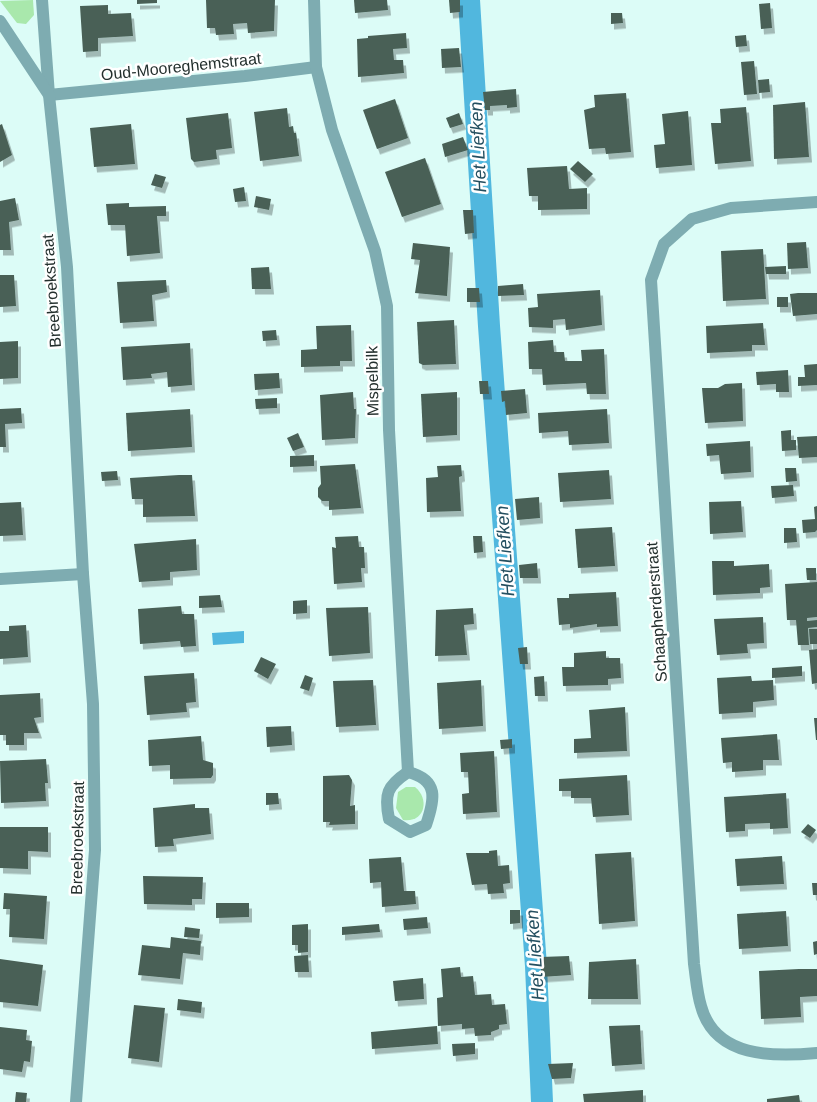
<svg xmlns="http://www.w3.org/2000/svg" width="817" height="1102" font-family="Helvetica,sans-serif">
  <defs>
    <filter id="shadow"><feDropShadow dx="3" dy="5.5" stdDeviation="0" flood-color="#0004"/></filter>
  </defs>
  <rect width="100%" height="100%" fill="#dcfcf7"/>
  <!-- green -->
  <g fill="#a9e8ac">
    <path d="M33 0 34 15 26 24 17 23 0 1Z"/>
    <path d="M406 787H415C430 799 425 823 403 820L396 808 398 792Z"/>
  </g>
  <!-- water -->
  <path fill="#51b7de" d="M244 631V643L213 645 212 633Z"/>
  <g fill="none" stroke-linecap="round" stroke-linejoin="round">
    <!-- canal -->
    <path stroke="#51b7de" stroke-width="22" d="M469 0 489 326 536 966 542 1102"/>
  </g>
  <!-- building -->
  <g fill="#496056" filter="url(#shadow)">
    <path d="M137 0H157V3L137 4Z"/>
    <path d="M206 0H275L274 31 248 33 247 23 233 24 234 34 216 35 215 28H207Z"/>
    <path d="M354 0H387L388 10 355 13Z"/>
    <path d="M449 0H460V12L450 13Z"/>
    <path d="M770 3 772 28 761 29 759 4Z"/>
    <path d="M108 5V14L131 13 133 36 98 38V51L83 52 80 6Z"/>
    <path d="M611 13H622L623 23 611 24Z"/>
    <path d="M406 33 407 48 393 49 394 60H403L404 73 358 77 357 39 368 38V36Z"/>
    <path d="M746 35 747 46 736 47 735 36Z"/>
    <path d="M459 48 461 67 442 68 441 49Z"/>
    <path d="M754 61 757 94 744 95 741 62Z"/>
    <path d="M769 79 770 92 759 93 758 80Z"/>
    <path d="M516 89 517 107 507 108V105L490 106V110H485L483 92Z"/>
    <path d="M626 93 631 152 606 154 605 148 589 149 584 110 595 107 594 95Z"/>
    <path d="M395 99 408 138 377 149 363 110Z"/>
    <path d="M805 102 809 157 774 159 773 105Z"/>
    <path d="M746 107 751 161 715 164 711 123H721L720 109Z"/>
    <path d="M287 108 289 127 293 126 294 133H296L299 156 260 161 254 112Z"/>
    <path d="M688 111 692 165 656 168 654 145 665 144 662 114Z"/>
    <path d="M228 113 232 148 216 150 217 159 194 162 191 159 186 118Z"/>
    <path d="M459 113 463 124 450 128 446 118Z"/>
    <path d="M2 124 12 155 0 162V125Z"/>
    <path d="M131 124 135 164 94 167 90 128Z"/>
    <path d="M463 137 468 150 445 157 442 144Z"/>
    <path d="M425 158 441 204 402 217 385 172Z"/>
    <path d="M578 161 593 174 585 182 570 169Z"/>
    <path d="M567 166 569 189 587 188V209L538 210V196H529L527 168Z"/>
    <path d="M155 174 166 177 162 188 151 185Z"/>
    <path d="M244 187 246 201 235 202 233 189Z"/>
    <path d="M256 196 271 199 269 210 254 207Z"/>
    <path d="M15 198 19 220 9 222 11 250H0V201Z"/>
    <path d="M129 203V207L166 206V216H157L160 253 127 256 125 225H108L106 204Z"/>
    <path d="M463 210H473L474 233 465 234Z"/>
    <path d="M806 242 808 268 788 269 787 243Z"/>
    <path d="M413 243 450 247 447 296 415 293 420 260 411 259Z"/>
    <path d="M763 249 766 299 723 301 721 251Z"/>
    <path d="M786 266V274H766L765 267Z"/>
    <path d="M269 267 271 289H252L251 268Z"/>
    <path d="M0 275H14L16 306 0 307Z"/>
    <path d="M166 280 167 292 152 295 154 321 120 323 117 282Z"/>
    <path d="M523 284 524 295 498 296V286Z"/>
    <path d="M467 288H479L480 302H467Z"/>
    <path d="M600 290 602 325 566 330 565 319 553 320V328L529 327 528 308 538 307 537 294Z"/>
    <path d="M798 293H817V314L793 316 790 294Z"/>
    <rect x="777" y="297" width="11" height="10"/>
    <path d="M454 320 456 364 423 365 419 363 417 322Z"/>
    <path d="M763 323 765 345H752V351L707 353 706 326Z"/>
    <path d="M351 325 352 361H340V366L301 367V350L317 349 316 326Z"/>
    <path d="M276 330 277 340 263 341 262 331Z"/>
    <path d="M553 340 554 352H564L565 361H582L581 350 604 349 606 394H587L586 383 543 385 542 369H529L528 342Z"/>
    <path d="M18 341V378L0 379V342Z"/>
    <path d="M190 343 192 385 168 387 167 372 151 374 152 378 123 380 121 347Z"/>
    <path d="M817 364V385L798 386V377H805L804 365Z"/>
    <path d="M788 370 789 392H776V384L757 385 756 372Z"/>
    <path d="M279 373 280 388 255 390 254 374Z"/>
    <path d="M479 381H488L489 394H480Z"/>
    <path d="M742 383 743 421 705 423 702 388H718L725 384Z"/>
    <path d="M525 389 527 413 506 415 505 401 502 402 501 391Z"/>
    <path d="M353 392 354 409H356L355 438 322 440 320 395Z"/>
    <path d="M457 392V435L423 437 421 394Z"/>
    <path d="M277 398V408L256 409 255 399Z"/>
    <path d="M21 408 22 423 5 424 6 447H0V409Z"/>
    <path d="M190 409 192 447 128 451 126 413Z"/>
    <path d="M607 409 609 443 569 445 568 431 539 433 538 413Z"/>
    <path d="M791 430V440H796V450L782 451 781 431Z"/>
    <path d="M298 433 304 447 293 451 287 438Z"/>
    <path d="M817 436V457L799 458 797 437Z"/>
    <path d="M750 441 751 472 721 474 719 455 707 456 706 444Z"/>
    <path d="M314 455V466L290 467V456Z"/>
    <path d="M355 464 361 508 329 510V501H322L318 497V488L321 484 320 466Z"/>
    <path d="M461 465 462 476 459 477 461 511 427 512 426 478 438 477 437 466Z"/>
    <path d="M785 468H796L797 481 786 482Z"/>
    <path d="M609 470 611 499 560 502 558 473Z"/>
    <path d="M117 471 118 480 102 481 101 472Z"/>
    <path d="M179 475H192L195 516 143 517V499H132L130 478Z"/>
    <path d="M793 485 794 496 772 498 771 486Z"/>
    <path d="M539 497 540 518 517 520 515 499Z"/>
    <path d="M741 501 743 532 710 534 709 502Z"/>
    <path d="M21 502 23 535 0 536V503Z"/>
    <path d="M817 506V530L815 532 803 533 802 520 815 519 814 507Z"/>
    <path d="M612 527 615 566 578 568 575 529Z"/>
    <path d="M784 528H796L797 542 784 543Z"/>
    <path d="M358 536 359 547H364L365 568H361L362 582 334 584 332 547 336 548 335 537Z"/>
    <path d="M473 536H482L483 552 474 553Z"/>
    <path d="M196 539 197 570 170 572V580L139 582 134 544Z"/>
    <path d="M712 561H734V566L769 564 770 587 760 588V593L713 595Z"/>
    <path d="M537 563 538 578H520L519 565Z"/>
    <path d="M806 568H816V580H807Z"/>
    <path d="M817 582V617L807 618V621L817 620V627L808 628 809 645H798L796 620H787L785 584Z"/>
    <path d="M616 592 618 626 597 627V624L570 628V624L559 625 557 598H569V594Z"/>
    <path d="M220 595 222 607 199 608V596Z"/>
    <path d="M307 600V613L293 614V601Z"/>
    <path d="M181 606 182 614H194L196 646 181 647 180 641 140 644 138 609Z"/>
    <path d="M368 607 370 653 329 656 326 608Z"/>
    <path d="M473 608 474 624 464 625 467 655 435 656 436 610Z"/>
    <path d="M763 617 764 643 747 644 748 653 717 655 714 619Z"/>
    <path d="M26 625 28 657 0 659V631H9V626Z"/>
    <path d="M809 629H817V644H810Z"/>
    <path d="M527 647 528 664H520L518 648Z"/>
    <path d="M817 649V683L812 684 809 650Z"/>
    <path d="M606 651V658H620L621 678 608 679V685L563 686 562 667H574V653Z"/>
    <path d="M261 657 276 664 268 679 254 671Z"/>
    <path d="M802 666V676L772 678V668Z"/>
    <path d="M194 673 196 702 186 703 187 712 147 715 144 676Z"/>
    <path d="M305 675 313 678 309 691 300 688Z"/>
    <path d="M544 676 545 696H535L534 677Z"/>
    <path d="M751 676 752 681 773 680 774 700 753 702V712L719 714 717 678Z"/>
    <path d="M373 680 376 725 336 727 333 681Z"/>
    <path d="M481 680 483 726 439 729 437 683Z"/>
    <path d="M40 693 41 717 34 718 39 733H24V745H6V735H0V695Z"/>
    <path d="M625 707 627 751 574 753V739L591 738 589 710Z"/>
    <path d="M814 718H817V740H816Z"/>
    <path d="M291 726 292 745 267 747 266 727Z"/>
    <path d="M777 734 779 760H763V770L732 772V762L723 763 721 738Z"/>
    <path d="M201 736 203 760 213 763V775L211 778 170 779V765L149 766 148 740Z"/>
    <path d="M512 739V748L501 749 500 740Z"/>
    <path d="M494 751 497 812 463 814 462 794 469 793 468 772H461L460 753Z"/>
    <path d="M46 759 48 783H45L46 801 1 803 0 761Z"/>
    <path d="M349 775 352 780 350 806 355 805V824L329 825 330 822H323V776Z"/>
    <path d="M627 775 629 815 593 817 591 798H571V791H559V779Z"/>
    <path d="M266 793H278L279 804 266 805Z"/>
    <path d="M786 793 788 828 770 829V823L745 824V831L726 832 724 797Z"/>
    <path d="M195 804V808H209L211 834 173 839 174 846 155 847 153 808Z"/>
    <path d="M808 824 816 830 810 838 801 832Z"/>
    <path d="M0 827H48V852L28 851V869L0 868Z"/>
    <path d="M497 850 498 866 509 865 510 883 503 884 504 893 488 894 487 884 472 885 466 853H489V851Z"/>
    <path d="M631 852 635 921 599 924 595 854Z"/>
    <path d="M782 856 784 884 737 886 735 859Z"/>
    <path d="M401 857 404 891H415L416 904 382 907 381 882 370 883 369 859Z"/>
    <path d="M143 876 203 877 202 899H192V905L144 904Z"/>
    <path d="M812 883H817V895H813Z"/>
    <path d="M4 893 47 896 44 939 9 937 10 909H3Z"/>
    <path d="M216 903H249V917L216 918Z"/>
    <path d="M510 910H520V923L510 924Z"/>
    <path d="M786 911 788 946 739 949 737 914Z"/>
    <path d="M427 917 428 928 404 930 403 919Z"/>
    <path d="M308 924V952L298 953V945H292V925Z"/>
    <path d="M379 924 380 932 342 935V927Z"/>
    <path d="M185 927 200 929 199 938 184 937Z"/>
    <path d="M171 937 201 941 200 955 183 953 180 979 138 975 142 945 170 948Z"/>
    <path d="M817 941V954L814 955 813 942Z"/>
    <path d="M308 955 309 972H295L294 956Z"/>
    <path d="M569 956 571 975 541 977V957Z"/>
    <path d="M0 959 43 965 38 1006 0 1002Z"/>
    <path d="M636 959 638 999H588L589 962Z"/>
    <path d="M460 967 461 977 473 976 475 995 491 994 492 1005 505 1004 507 1024 499 1025V1029L491 1032V1035L475 1036 474 1028 462 1029V1024L438 1026 437 998 443 997 441 969Z"/>
    <path d="M799 969H817V996L800 997 801 1017 761 1019 759 971Z"/>
    <path d="M423 978 424 999 395 1001 393 981Z"/>
    <path d="M178 999 202 1002 201 1013 177 1010Z"/>
    <path d="M134 1005 165 1008 159 1062 128 1058Z"/>
    <path d="M640 1025 642 1064 612 1066 609 1026Z"/>
    <path d="M437 1026 438 1044 372 1049 371 1032Z"/>
    <path d="M0 1027 27 1030 26 1040 32 1041 30 1062 24 1061 22 1072 0 1069Z"/>
    <path d="M475 1043V1054L453 1056 452 1044Z"/>
    <path d="M573 1063 571 1078 552 1079 548 1064Z"/>
    <path d="M643 1090V1102H584L583 1094Z"/>
    <path d="M16 1092 27 1093 26 1102H15Z"/>
    <path d="M799 1095 800 1102H767V1099Z"/>
  </g>
  <g fill="none" stroke-linecap="round" stroke-linejoin="round">
    <!-- street -->
    <g stroke="#7eacb1" stroke-width="12">
      <path d="M42 0 49 95 245 76 316 67"/>
      <path d="M314 0 316 67 332 130 375 251 387 306 389 430 408 772"/>
      <path d="M0 21 49 95 67 267 83 574 93 704 95 850 76 1102"/>
      <path d="M817 202 731 208 692 219 664 244 651 280 694 964C696 978 697 993 701 1006 715 1058 773 1057 817 1053"/>
      <path d="M0 579 83 574"/>
      <path d="M408 772C439 780 435 799 426 825L410 832 389 819C384 794 387 786 408 772Z"/>
    </g>
  </g>
  <g text-anchor="middle" stroke-width="5" stroke-linejoin="round" paint-order="stroke">
    <!-- street labels -->
    <g font-size="16" fill="#24302e" stroke="#fff">
      <text transform="translate(181 66) rotate(-6)" y="6">Oud-Mooreghemstraat</text>
      <text transform="translate(51 291) rotate(-94)" y="6">Breebroekstraat</text>
      <text transform="translate(372 381) rotate(-91)" y="6">Mispelbilk</text>
      <text transform="translate(656 612) rotate(-94)" y="6">Schaapherderstraat</text>
      <text transform="translate(77 838) rotate(-89)" y="6">Breebroekstraat</text>
    </g>
    <!-- water labels -->
    <g font-size="18" font-style="italic" fill="#244f60" stroke="#fff">
      <text transform="translate(478 147) rotate(-93)" y="6">Het Liefken</text>
      <text transform="translate(505 551) rotate(-94)" y="6">Het Liefken</text>
      <text transform="translate(535 955) rotate(-94)" y="6">Het Liefken</text>
    </g>
  </g>
</svg>
